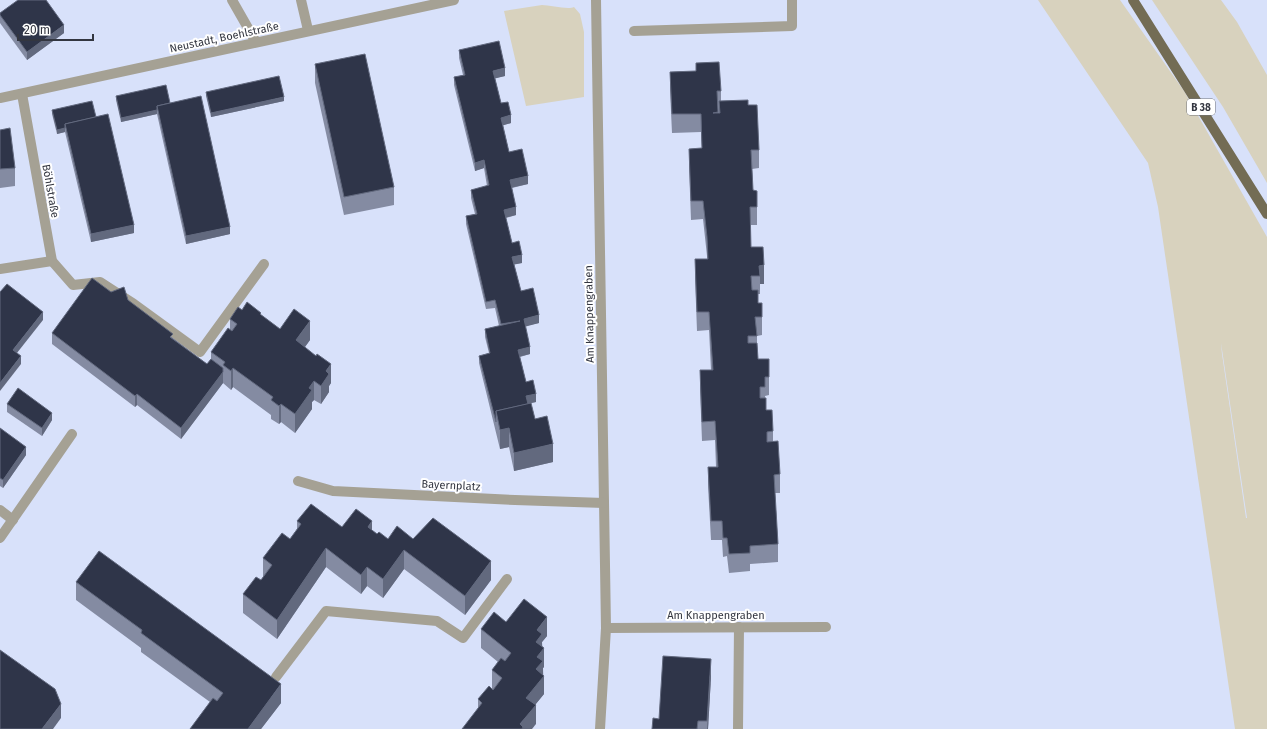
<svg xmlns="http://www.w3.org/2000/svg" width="1267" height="729" font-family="'Fira Sans',sans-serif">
  <rect width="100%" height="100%" fill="#d8e1fa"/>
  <!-- green -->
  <g fill="#d8d2be" fill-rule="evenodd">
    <path d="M1038 0H1120L1184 91 1267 237V729H1235L1158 207 1148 163ZM1221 343 1247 518H1246L1222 354Z"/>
    <path d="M1152 0H1221L1237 22 1267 75V183L1223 107Z"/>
    <path d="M542 5C550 5 568 10 574 7L580 14 584 32V97L526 106 504 11Z"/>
  </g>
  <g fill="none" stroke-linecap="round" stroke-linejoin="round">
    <!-- minor -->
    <g stroke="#a5a194" stroke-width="10">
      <path d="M232 0 256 42"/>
      <path d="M301 0 308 30"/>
      <path d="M596 0 606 628 600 729"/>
      <path d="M634 31 792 26V0"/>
      <path d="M22 94 52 261 73 285 100 282 134 304 200 352 264 264"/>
      <path d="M0 98 454 0"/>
      <path d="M0 269 52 261"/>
      <path d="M298 481 333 491 515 500 604 503"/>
      <path d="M0 510 13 520"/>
      <path d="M0 538 72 434"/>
      <path d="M606 628 826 627"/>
      <path d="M276 677 326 611 437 621 463 638 507 579"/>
      <path d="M738 729 739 627"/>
    </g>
    <!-- major -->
    <path stroke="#736c54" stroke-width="10" d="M1133 0 1267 214"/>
  </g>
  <!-- wall -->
  <g fill="#848ba2">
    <path d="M0 15 64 33 27 60 0 23Z"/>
    <path d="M459 50 505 76 495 78 501 103 511 123 503 125 509 152 528 184 512 188 516 215 506 218 512 243 522 263 514 264 521 291 539 323 525 326 530 354 520 357 526 382 536 402 531 403 535 419 553 462 514 471 509 447 500 449 479 363V356L489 353 485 337V329L499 326 495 308 486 309 466 224V216L475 214 471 198V190L487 186 484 168 475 171 454 85V77L463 75 459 58Z"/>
    <path d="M696 63 721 91V101L748 105 759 150V168L752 169 753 190 757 207V225H751V247L764 284H760V294H758V303H762V335L757 336V343L758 359 769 377V395L765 396 766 410 773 431V441L780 474V493H775L778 544V562L750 564V571L729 573 727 556 723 557 722 540H711L708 486V467H716L715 440 702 441 700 389V370H711L709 330 697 331 695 278V259H707V256L703 219 691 220 689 167V149L702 148 701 132 672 133 670 90V72L696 71Z"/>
    <path d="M315 64 394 187V205L344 215 315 83Z"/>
    <path d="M206 92 284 101 211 117 206 96Z"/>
    <path d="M116 96 170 103 230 234 186 244 157 114 121 122 116 100Z"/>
    <path d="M52 110 96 117 134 233 91 242 65 132 57 134 52 114Z"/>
    <path d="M0 130 15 168V186L0 188Z"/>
    <path d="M111 292 128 300 173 338 207 364 211 359V352L230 330V319L242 310 261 315 280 329 310 340 305 347 331 383 329 386V392L321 404 314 400 312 402V409L295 433 281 422 279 424 271 419V415L233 387 231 390 223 383 181 439 137 405 135 407 52 344V333Z"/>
    <path d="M7 404 52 420 42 436 7 412Z"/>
    <path d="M0 428 26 455 3 488 0 486Z"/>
    <path d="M297 521 342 527 372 530 377 534 388 539H413L491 580 465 615 404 569 383 598 367 586 361 594 326 567 277 639 243 613V594L261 580 263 577V558L290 539 297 529Z"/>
    <path d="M76 582 281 703 261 729H190L210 702 141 652V648L76 600Z"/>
    <path d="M506 622 547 636 542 642 544 667 543 668 544 694 535 705 536 724 478 709V699L492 688V670L498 662 481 648V629Z"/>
    <path d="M711 677 708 729H652L659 719Z"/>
  </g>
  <!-- shaded-wall -->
  <g fill="#62697e">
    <path d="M64 25V33L27 60V52Z"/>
    <path d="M505 68V76L493 79V71Z"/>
    <path d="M284 97V101L211 117V113Z"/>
    <path d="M157 110V114L121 122V118Z"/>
    <path d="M511 115V123L501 126V118Z"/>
    <path d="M65 128V132L57 134V130Z"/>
    <path d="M484 160V168L475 171V163Z"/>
    <path d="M528 176V184L510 188V180Z"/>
    <path d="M516 207V215L504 218V210Z"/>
    <path d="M134 225V233L91 242V234Z"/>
    <path d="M230 227V234L186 244V236Z"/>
    <path d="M522 255V263L512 265V257Z"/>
    <path d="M764 265V284H760V276L759 266Z"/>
    <path d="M43 312V320L13 358V350Z"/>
    <path d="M539 315V323L524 327V319Z"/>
    <path d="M310 321V340L296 359V340Z"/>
    <path d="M530 347V354L518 357V350Z"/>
    <path d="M21 356V364L0 391V383Z"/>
    <path d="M331 364V383L329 386V392L321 404V386L326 371Z"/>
    <path d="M233 368V387L231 390V371Z"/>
    <path d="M223 372V383L181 439V428Z"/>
    <path d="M314 381V400L312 402V409L295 433V414L309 388Z"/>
    <path d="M137 394V405L135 407V396Z"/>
    <path d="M536 394V402L526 404V396Z"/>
    <path d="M281 404V422L279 424V406Z"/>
    <path d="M52 413V420L42 436V428Z"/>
    <path d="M509 428V447L500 449V430Z"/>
    <path d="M553 444V462L514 471V453Z"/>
    <path d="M26 447V455L3 488V480Z"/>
    <path d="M372 521V540L368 527Z"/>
    <path d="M326 548V567L277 639V620Z"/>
    <path d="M404 550V569L383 598V579Z"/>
    <path d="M491 561V580L465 615V596Z"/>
    <path d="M367 567V586L361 594V575Z"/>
    <path d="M547 617V636L542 642V650L544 648V667L543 668V677L544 676V694L526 716V698L536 669V642L537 630Z"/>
    <path d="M711 659V677L708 729H707Z"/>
    <path d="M281 684V703L261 729H248Z"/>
    <path d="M61 704V718L53 729H42Z"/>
    <path d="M536 705V724L532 729H520V724Z"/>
  </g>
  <!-- building -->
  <g fill="#2f3549" stroke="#62697e">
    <path d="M18 0H46L64 25 27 52 0 15V13Z"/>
    <path d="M499 41 505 68 493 71 501 103 508 102 511 115 501 118 509 152 522 149 528 176 510 180 516 207 504 210 512 243 519 241 522 255 512 257 521 291 533 288 539 315 524 319 530 347 518 350 526 382 533 380 536 394 526 396 528 404 496 411V422L479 356 490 353 485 329 520 321 501 324 495 300 486 302 466 216 477 214 471 190 489 185 484 160 475 163 454 77 465 75 459 50Z"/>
    <path d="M365 54 394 187 344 197 315 64Z"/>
    <path d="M719 62 721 91H717L718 112 713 113H720L719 101 748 100V105H757L759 150H751L753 190 757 191V207H750L751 247H763L764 265 759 266 760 276H751L752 290H758V303H762V317H755L757 336H748V343H757L758 359H769V377H765V387H760V398H766V410H772L773 431 767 432V442L778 441 780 474 774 475 778 544 750 546V553L729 554 727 538H723L722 521H711L708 467H718L715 421 702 422 700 370H713L709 312H697L695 259H708L707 237 703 201H691L689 149 702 148 701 114H672L670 72 696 71V63Z"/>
    <path d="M279 76 284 97 211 113 206 92Z"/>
    <path d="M166 85 170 103 157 106V110L121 118 116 96Z"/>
    <path d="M201 96 230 227 186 236 157 106Z"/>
    <path d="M92 101 96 117 65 124V128L57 130 52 110Z"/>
    <path d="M108 114 134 225 91 234 65 124Z"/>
    <path d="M10 128 15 168 0 169V130Z"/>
    <path d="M92 278 111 292 124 287 128 300 173 334 170 337 207 364 211 359 223 368V372L181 428 137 394 135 396 52 333Z"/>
    <path d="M7 284 43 312 13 350 21 356 0 383V292Z"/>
    <path d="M247 302 261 313 260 314 280 329 294 309 310 321 296 340 316 356 317 354 331 364 326 371 329 374 321 386 314 381 309 388 312 390 295 414 281 404 279 406 271 400 273 397 233 368 231 371 223 365 225 362 211 352 228 328 232 331 237 324 230 319 238 307 242 310Z"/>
    <path d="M18 388 52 413 42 428 7 404Z"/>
    <path d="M531 403 535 419 547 416 553 444 514 453 509 428 500 430 496 411Z"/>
    <path d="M0 428 26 447 3 480 0 478Z"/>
    <path d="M311 504 342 527 356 509 372 521 368 527 377 534 379 532 388 539 397 526 413 539 433 518 491 561 465 596 404 550 383 579 367 567 361 575 326 548 277 620 243 594 256 577 261 580 272 565 263 558 282 533 290 539 301 524 297 521Z"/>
    <path d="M99 551 281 684 248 729H190L213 698 217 701 223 693 141 633 142 630 76 582Z"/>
    <path d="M524 599 547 617 537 630 542 634 536 642 544 648 537 657 543 661 536 669 544 676 526 698 536 705 520 724 523 727 522 729H462L482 703 478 699 489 686 493 690 502 678 492 670 501 658 505 661 511 653 481 629 494 612 506 622Z"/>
    <path d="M0 650 55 689 61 704 42 729H0Z"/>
    <path d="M663 656 711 659 707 721H698L697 729H652L653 718 659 719Z"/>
  </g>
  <g text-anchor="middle" stroke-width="4" stroke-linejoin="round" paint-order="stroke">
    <!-- shield labels -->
    <rect fill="#fff" stroke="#707279" stroke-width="1" x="1187" y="99" width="28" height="16" rx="3"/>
    <g font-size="10" font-weight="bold" fill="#333640">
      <text x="1201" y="111">B 38</text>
    </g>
    <!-- street labels -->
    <g font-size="11" fill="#333640" stroke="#fff">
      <text transform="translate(224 37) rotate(-12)" y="4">Neustadt, Boehlstraße</text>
      <text transform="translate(51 191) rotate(80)" y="4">Böhlstraße</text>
      <text transform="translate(589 314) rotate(-91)" y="4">Am Knappengraben</text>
      <text transform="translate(451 485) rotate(3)" y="4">Bayernplatz</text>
      <text x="716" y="619">Am Knappengraben</text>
    </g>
  </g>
  <!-- scale -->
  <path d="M18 34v6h75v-6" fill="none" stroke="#333640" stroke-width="2"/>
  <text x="24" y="34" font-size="12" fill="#333640" stroke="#ffffff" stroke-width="3" paint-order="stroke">20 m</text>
</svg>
